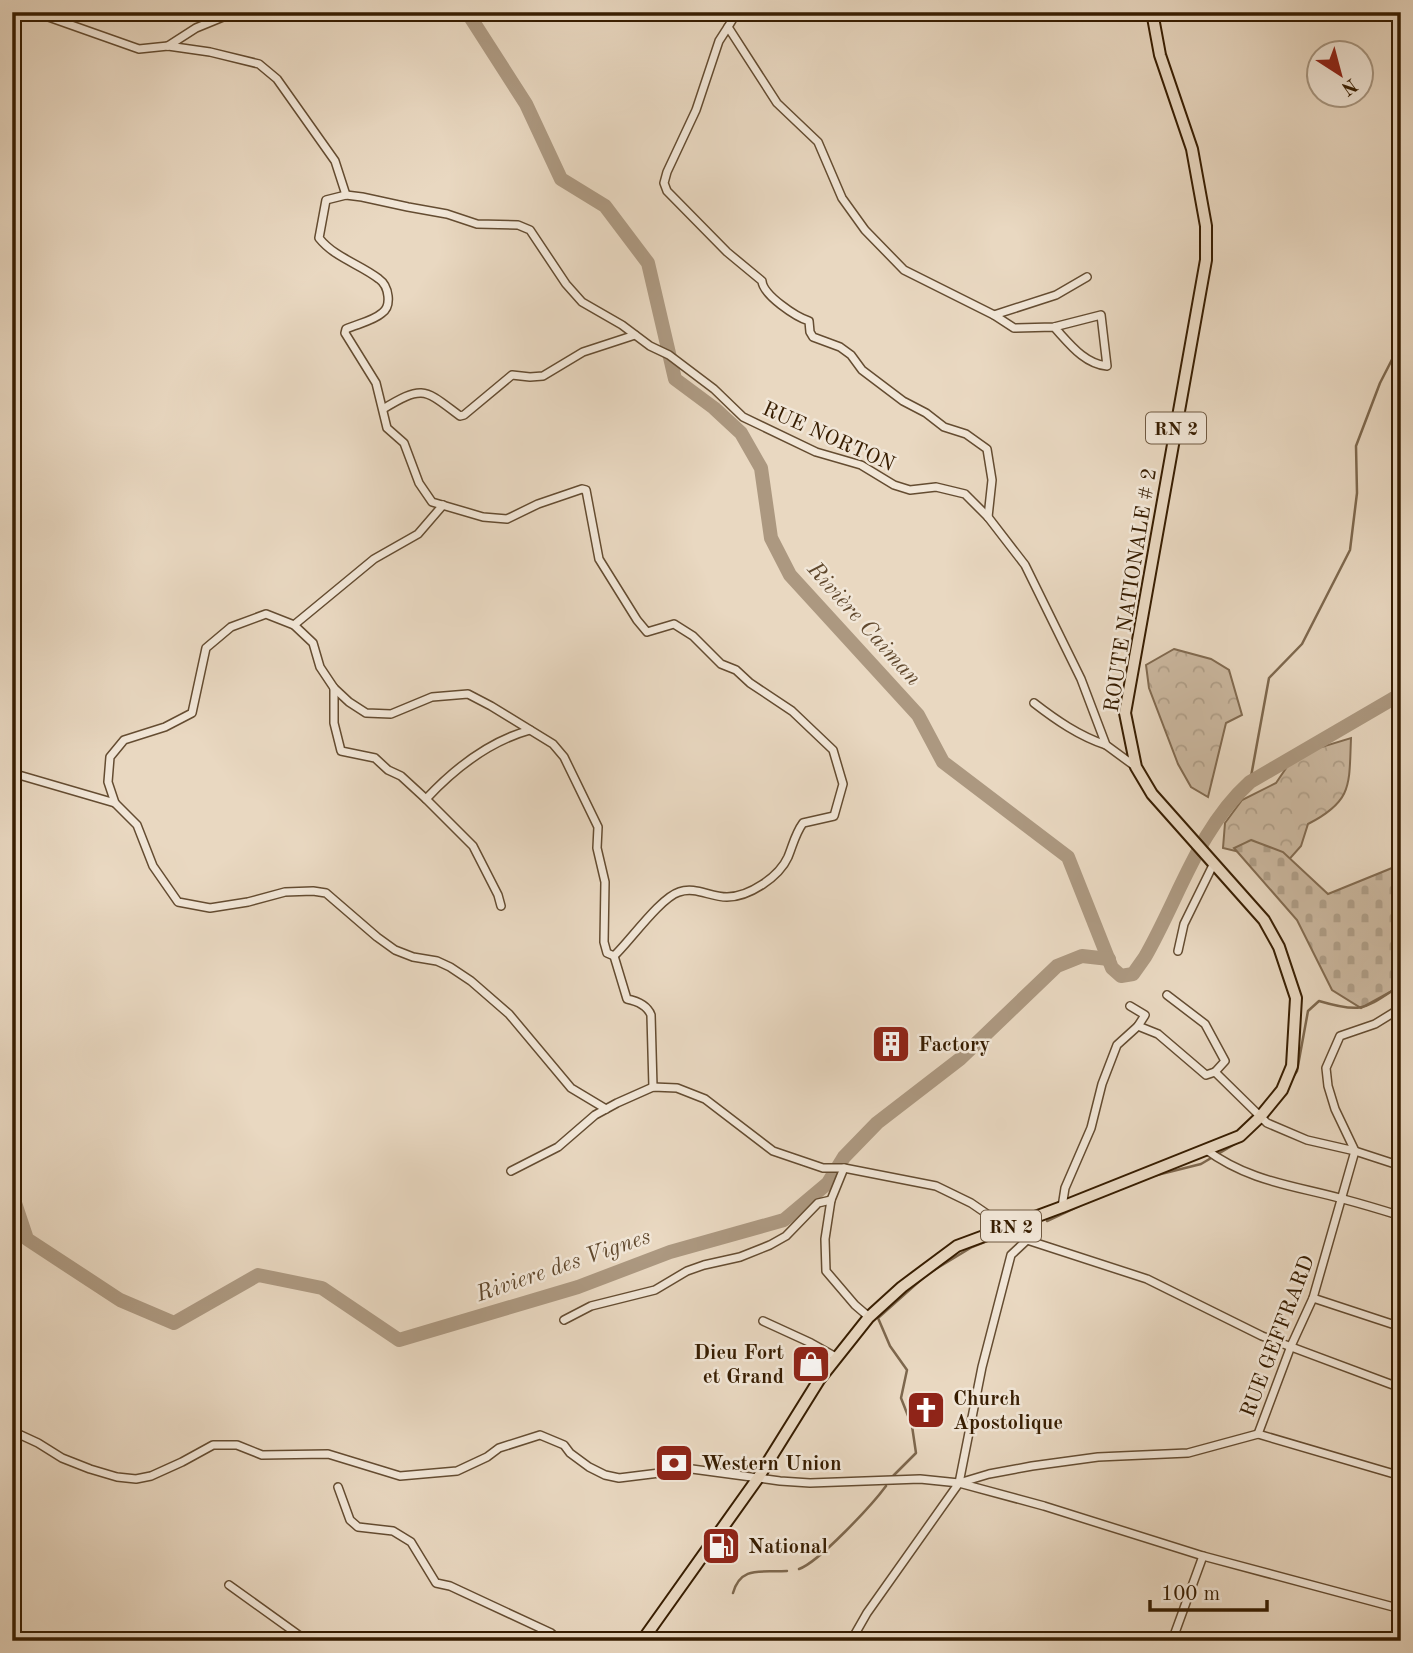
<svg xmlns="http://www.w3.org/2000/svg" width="1413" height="1653" font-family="'Old Standard TT',serif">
  <defs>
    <pattern id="forest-crowns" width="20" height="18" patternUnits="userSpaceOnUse" patternTransform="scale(1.75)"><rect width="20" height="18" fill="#cbb8a0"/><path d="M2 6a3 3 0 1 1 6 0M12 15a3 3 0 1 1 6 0" fill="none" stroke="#af9e88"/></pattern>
    <pattern id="cemetery-stones" width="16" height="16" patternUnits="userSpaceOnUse" patternTransform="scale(1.75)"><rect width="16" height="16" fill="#cbb8a0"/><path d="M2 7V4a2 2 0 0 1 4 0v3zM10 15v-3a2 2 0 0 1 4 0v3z" fill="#af9e88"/></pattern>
  </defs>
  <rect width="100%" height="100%" fill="#e9d8c1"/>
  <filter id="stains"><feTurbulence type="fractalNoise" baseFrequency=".00286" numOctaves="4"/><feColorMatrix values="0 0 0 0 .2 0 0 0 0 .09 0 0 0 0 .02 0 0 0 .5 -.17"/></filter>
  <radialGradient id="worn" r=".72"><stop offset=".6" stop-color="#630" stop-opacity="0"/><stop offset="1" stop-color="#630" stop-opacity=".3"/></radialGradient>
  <!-- forest -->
  <g fill="url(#forest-crowns)" stroke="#816a50" stroke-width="2">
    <path d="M1174 649 1211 659 1229 670 1242 715 1226 723 1208 797 1191 787 1178 764 1149 688 1146 665Z"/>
    <path d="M1351 738C1349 785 1353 801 1308 824L1301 846 1286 863 1223 848 1225 823 1242 800 1276 783 1295 755Z"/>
  </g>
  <!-- cemetery -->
  <path fill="url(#cemetery-stones)" stroke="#816a50" stroke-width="2" d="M1251 840 1283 852 1328 894 1397 866 1401 869V986L1361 1008 1332 990 1297 920 1234 848Z"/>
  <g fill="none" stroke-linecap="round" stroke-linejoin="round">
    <!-- stream -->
    <g stroke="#7d674d" stroke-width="2.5">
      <path d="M1250 782 1269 678 1302 644 1350 550 1357 493 1356 446 1380 383 1401 342"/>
      <path d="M1293 1077 1297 1071 1308 1011 1319 1001C1363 1014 1364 1009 1401 985"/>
      <path d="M1153 1176 1201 1164 1240 1141"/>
      <path d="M1047 1221 1079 1206"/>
      <path d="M929 1273 972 1247 1020 1228"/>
      <path d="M891 1478 916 1453 912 1426 901 1398 907 1370 890 1346 878 1318 924 1277"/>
      <path d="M799 1569C819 1562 872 1505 886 1486"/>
      <path d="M733 1593C741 1565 762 1573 787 1571"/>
    </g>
    <!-- river -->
    <g stroke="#ac9880" stroke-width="14">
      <path d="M467 12 526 104 561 179 605 206 648 263 675 379 714 408 741 433 761 468 771 538 790 575 918 715 943 762 1068 857 1112 968 1121 976 1133 974 1145 957C1179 898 1198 829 1250 782L1401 694"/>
      <path d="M12 1194 27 1239 120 1300 174 1323 258 1275 322 1288 399 1340 578 1287 670 1252 784 1220 828 1183 844 1157 877 1123 960 1059 1057 966 1082 956 1109 959"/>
    </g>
    <!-- street casing -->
    <g stroke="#644c31" stroke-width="10">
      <g id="street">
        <path d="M737 12 728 27 777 103 818 142 842 198 865 230 904 270 994 315 1014 328 1054 327 1101 315 1107 366C1084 364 1069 343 1054 327"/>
        <path d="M12 13 40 14 139 49 168 46 210 52 259 64 277 79 335 161 346 195"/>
        <path d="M728 27 719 41 696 110 667 172 664 183 667 191 727 252 762 281C763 295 796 317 809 321L810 332 813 337 840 347 851 355 862 370 903 401 926 413 944 427 966 434 987 449 992 480 988 517"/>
        <path d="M168 46 196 28 235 12"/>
        <path d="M994 315 1056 295 1087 277"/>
        <path d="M383 409C424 384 425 390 460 416L464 415 512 375 530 377 543 376 583 352 635 335"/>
        <path d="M294 625 374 559 418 534 443 505"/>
        <path d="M334 688V723L341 751 375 758 388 770 401 776 426 799 473 846 498 895 501 906"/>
        <path d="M1034 703C1056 720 1079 736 1106 745"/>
        <path d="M12 773 115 803"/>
        <path d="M426 799C454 769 490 741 530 730"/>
        <path d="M1178 951 1184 924 1214 863"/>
        <path d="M614 956C630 941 660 898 679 892 695 886 710 897 727 897 749 897 779 877 788 857 793 845 795 834 803 823L834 816 843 784 833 750 792 711 750 683 736 670 721 664 693 636 674 624 647 632 637 620 599 559 586 490 582 489 538 504 507 519 483 517 432 502 419 483 404 443 387 428 376 383 345 333 346 329C357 324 373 321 382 313 392 306 389 286 379 279 360 264 335 258 319 238L326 200 346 195 362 197 408 207 447 214 477 224 518 225 530 230 566 284 582 302 622 325 650 346 669 355 714 389 743 417 816 452 861 465 894 485 910 490 936 487 965 494 988 517 1025 565 1081 679 1106 745 1136 767"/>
        <path d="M1167 995 1205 1024 1225 1061 1215 1072"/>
        <path d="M1130 1006 1145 1015 1138 1026 1158 1034 1206 1075 1215 1072 1267 1123 1307 1140 1355 1151 1401 1166"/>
        <path d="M606 1109 571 1088 509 1014 471 981 450 967 437 961 413 957 395 950 377 937 326 893 313 891 285 892 248 902 210 908 178 902 153 866 137 825 115 803 108 782 110 757 124 740 165 727 192 713 206 648 231 627 266 614 294 625 313 643 320 667 334 688 349 702 366 713 391 714 432 697 468 694 491 706 553 744 564 757 598 827 597 848 605 882 604 942 607 953 614 956 627 999C637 1001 647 1005 651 1015L653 1087"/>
        <path d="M1205 1149C1250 1182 1292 1185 1343 1199 1362 1204 1382 1210 1401 1216"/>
        <path d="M844 1168 831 1200 825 1239 826 1271 855 1305 869 1317"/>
        <path d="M511 1171 558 1147 595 1115 617 1103 653 1087 677 1088 705 1099 773 1151 823 1168H844L936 1186 971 1203 1006 1227"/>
        <path d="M1062 1207 1065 1188 1091 1128 1102 1084 1117 1045 1138 1026"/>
        <path d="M1027 1240 1147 1279 1262 1336 1401 1388"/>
        <path d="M1313 1298 1401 1327"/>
        <path d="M564 1320 591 1306 655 1290 687 1271 704 1265 740 1257 770 1245 786 1236 818 1203 831 1200"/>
        <path d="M763 1321 811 1343 836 1357"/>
        <path d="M12 1431 38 1443 62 1458 90 1469 117 1477 136 1479 151 1476 182 1462 213 1445H237L262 1455 328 1454 400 1476 457 1471 487 1457 499 1448 540 1435 564 1445 570 1453 589 1467 605 1475 619 1478 692 1469 780 1481 810 1483 920 1479 959 1483 1044 1506 1203 1556 1401 1609"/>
        <path d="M1258 1434 1291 1346 1313 1298 1355 1151 1335 1109 1328 1086 1326 1068 1340 1036 1375 1024 1401 1008"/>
        <path d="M959 1483 989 1474 1032 1466 1098 1457 1188 1453 1258 1434 1401 1476"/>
        <path d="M338 1487 350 1520 358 1527 393 1531 411 1542 436 1583 450 1586 551 1633 560 1641"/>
        <path d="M229 1585 307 1641"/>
        <path d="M851 1641 867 1613 959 1483 982 1367 1011 1255 1027 1240 1028 1220"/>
        <path d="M1172 1641 1203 1556"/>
      </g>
    </g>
    <!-- primary casing -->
    <g stroke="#371d01" stroke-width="14">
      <path id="primary" d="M642 1641 758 1478 819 1380 869 1317 902 1287 957 1246 1062 1207 1240 1136 1260 1117 1282 1090 1292 1066 1296 998 1279 947 1264 920 1152 794 1136 767 1125 713 1206 260V226L1192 149 1160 55 1152 12"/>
    </g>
    <!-- street -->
    <use href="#street" stroke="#f1e6d7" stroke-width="7"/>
    <!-- primary -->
    <use href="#primary" stroke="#e9d8c1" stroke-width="10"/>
  </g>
  <!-- icons -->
  <defs>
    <g id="building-square" transform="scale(2.0125)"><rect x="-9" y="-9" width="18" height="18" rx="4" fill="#8f2418" stroke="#f1e6d7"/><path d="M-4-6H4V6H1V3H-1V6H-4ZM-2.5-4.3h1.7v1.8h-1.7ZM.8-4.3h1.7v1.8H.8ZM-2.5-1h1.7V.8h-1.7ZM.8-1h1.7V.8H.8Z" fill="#fff"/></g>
    <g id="shop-square" transform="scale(2.0125)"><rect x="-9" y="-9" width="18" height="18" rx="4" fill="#8f2418" stroke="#f1e6d7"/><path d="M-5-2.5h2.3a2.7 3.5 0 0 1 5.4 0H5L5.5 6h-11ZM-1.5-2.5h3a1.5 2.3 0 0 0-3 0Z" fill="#fff"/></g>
    <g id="church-square" transform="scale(2.0125)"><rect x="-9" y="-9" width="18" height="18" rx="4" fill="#8f2418" stroke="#f1e6d7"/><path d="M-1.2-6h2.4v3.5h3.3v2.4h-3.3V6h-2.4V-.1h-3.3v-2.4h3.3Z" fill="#fff"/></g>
    <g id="bank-square" transform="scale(2.0125)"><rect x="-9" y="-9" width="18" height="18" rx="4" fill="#8f2418" stroke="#f1e6d7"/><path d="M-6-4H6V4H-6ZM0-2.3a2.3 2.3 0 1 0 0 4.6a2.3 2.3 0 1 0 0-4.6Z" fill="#fff"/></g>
    <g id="fuel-square" transform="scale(2.0125)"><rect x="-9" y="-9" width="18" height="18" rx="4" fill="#8f2418" stroke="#f1e6d7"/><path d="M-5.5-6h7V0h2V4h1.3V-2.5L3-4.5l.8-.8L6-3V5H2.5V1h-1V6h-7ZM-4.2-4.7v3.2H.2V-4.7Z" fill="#fff"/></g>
  </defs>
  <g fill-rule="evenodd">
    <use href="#building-square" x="891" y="1044"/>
    <use href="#shop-square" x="811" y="1364"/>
    <use href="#church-square" x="926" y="1410"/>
    <use href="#bank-square" x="674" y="1463"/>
    <use href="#fuel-square" x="721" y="1546"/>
  </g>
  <g text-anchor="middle" stroke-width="5" stroke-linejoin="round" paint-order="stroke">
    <!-- shield labels -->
    <g fill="#f1e6d7" stroke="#6f5941" stroke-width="2">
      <rect x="1146" y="412.5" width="60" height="31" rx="5"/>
      <rect x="981" y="1210.5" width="60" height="31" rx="5"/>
    </g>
    <g font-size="19" font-weight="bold" fill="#371d01">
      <text x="1176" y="435">RN 2</text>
      <text x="1011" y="1233">RN 2</text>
    </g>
    <!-- street labels -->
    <g font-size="21" fill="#371d01" stroke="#f1e6d7">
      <text transform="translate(829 436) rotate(24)" y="7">RUE NORTON</text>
      <text transform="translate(1130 590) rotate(-81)" y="7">ROUTE NATIONALE # 2</text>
      <text transform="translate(1277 1336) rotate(-69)" y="7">RUE GEFFRARD</text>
    </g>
    <!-- poi labels -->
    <g font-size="21" font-weight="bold" fill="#371d01" stroke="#f1e6d7" text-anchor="start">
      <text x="918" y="1051">Factory</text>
      <text x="784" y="1359" text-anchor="end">Dieu Fort<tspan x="784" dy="24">et Grand</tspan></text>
      <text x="953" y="1405">Church<tspan x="953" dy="24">Apostolique</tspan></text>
      <text x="701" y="1470">Western Union</text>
      <text x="748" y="1553">National</text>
    </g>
    <!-- water labels -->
    <g font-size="23" font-style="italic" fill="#60482d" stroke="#f1e6d7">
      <text transform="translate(865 623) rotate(48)" y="8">Rivière Caiman</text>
      <text transform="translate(563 1264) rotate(-19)" y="8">Riviere des Vignes</text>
    </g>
  </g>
  <!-- margin -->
  <rect width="1413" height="1653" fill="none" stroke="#e9d8c1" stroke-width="42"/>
  <rect x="14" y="14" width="1385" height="1625" fill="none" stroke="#371d01" stroke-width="3.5"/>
  <rect x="21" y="21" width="1371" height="1611" fill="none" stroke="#371d01" stroke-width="2"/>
  <!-- north arrow -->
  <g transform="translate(1340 74) rotate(144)"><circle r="33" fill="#f1e6d7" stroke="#a79681" stroke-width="2"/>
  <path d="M0-5L12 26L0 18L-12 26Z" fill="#8f2418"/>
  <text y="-10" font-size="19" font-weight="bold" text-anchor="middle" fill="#371d01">N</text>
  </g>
  <!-- scale -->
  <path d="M1150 1600v10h117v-10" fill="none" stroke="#371d01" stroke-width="3.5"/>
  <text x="1161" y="1600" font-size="21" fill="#371d01" stroke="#f1e6d7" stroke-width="5" paint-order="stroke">100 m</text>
  <rect width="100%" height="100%" filter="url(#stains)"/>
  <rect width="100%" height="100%" fill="url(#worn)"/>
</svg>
